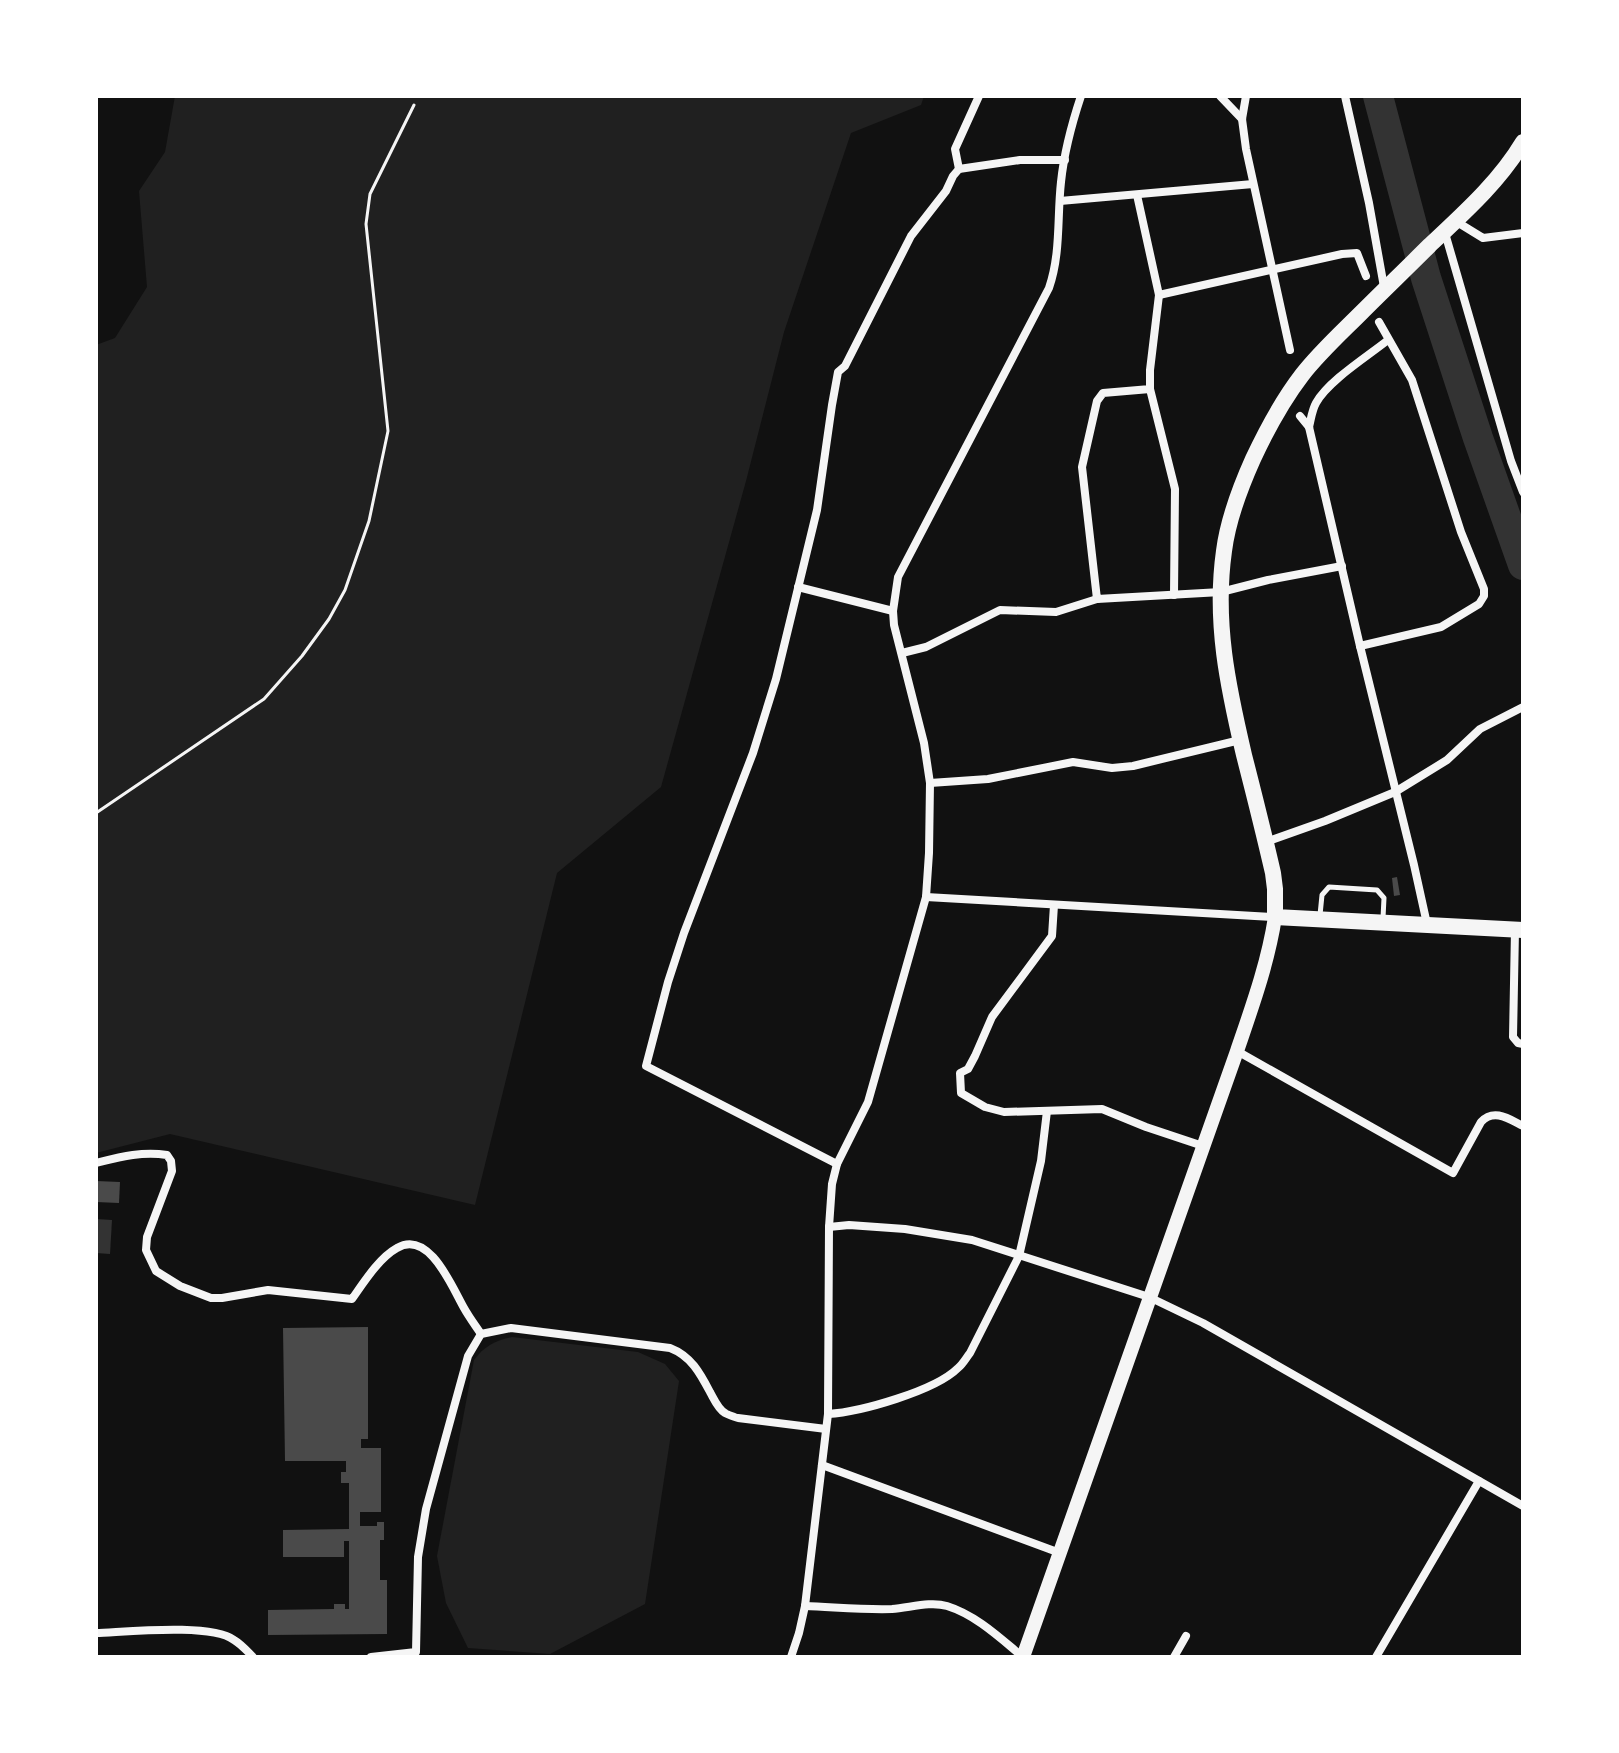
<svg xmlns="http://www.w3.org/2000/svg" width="1619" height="1753" font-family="'Open Sans',sans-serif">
  <rect width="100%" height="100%" fill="#111"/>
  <!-- green -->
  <g fill="#202020">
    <path d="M175 96H924L921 105 851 133 784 332 746 481 661 787 557 873 475 1205 170 1134 96 1153V345L115 338 147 287 139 191 165 152Z"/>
    <path d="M512 1337 638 1352 665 1364 679 1381 645 1604 550 1654 468 1648 446 1603 437 1556 474 1360C484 1346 496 1340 512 1337Z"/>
  </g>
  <!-- water -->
  <path fill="#333" d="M96 1219 112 1220 110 1254 96 1253Z"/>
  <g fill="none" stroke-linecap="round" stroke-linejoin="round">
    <!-- river -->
    <path stroke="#333" stroke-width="30" d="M1378 96 1426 278 1478 438 1523 565"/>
  </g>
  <!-- building -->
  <g fill="#4a4a4a">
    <path d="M1397 877 1400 895 1394 896 1392 878Z"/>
    <path d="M96 1181 120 1182 119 1203 96 1202Z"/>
    <path d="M368 1327V1439H361V1448H381V1512H360V1526H377V1522H384V1540H380V1580H387V1634L268 1635V1610L334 1609V1604H345V1609H349V1541H344V1557H283V1530L349 1529V1483H341V1472H346V1461H285L283 1328Z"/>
  </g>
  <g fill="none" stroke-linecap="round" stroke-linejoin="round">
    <!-- path -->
    <path stroke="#f5f5f5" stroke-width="3" d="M96 813 264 699 302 656 329 619 345 590 369 521 388 431 366 224 370 194 414 105"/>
    <!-- service -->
    <path stroke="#f5f5f5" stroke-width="5" d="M1320 915 1322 895 1329 887 1377 890 1384 898 1383 918"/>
    <!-- minor -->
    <g stroke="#f5f5f5" stroke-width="8">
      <path d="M1220 96 1242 119"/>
      <path d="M1246 96 1242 119 1246 149 1290 350"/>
      <path d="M1345 96 1369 203 1384 287"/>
      <path d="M959 169 955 149 979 96"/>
      <path d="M1137 195 1159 295 1150 370V389L1103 393 1097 401 1082 467 1097 599 1221 592 1268 580 1342 566"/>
      <path d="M1060 201 1253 184"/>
      <path d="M1457 222 1483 238 1523 233"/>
      <path d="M1445 233 1511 461 1523 492"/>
      <path d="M1159 295 1342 254 1357 253 1366 276"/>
      <path d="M1388 340C1368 356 1328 381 1316 403 1312 410 1311 419 1309 427L1360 646 1414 865 1427 924"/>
      <path d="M1150 389 1175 489 1174 595"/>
      <path d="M1300 416 1309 427"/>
      <path d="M798 587 893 611"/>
      <path d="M1360 646 1441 627 1479 604 1484 596V589L1461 532 1412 380 1379 322"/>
      <path d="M902 653 926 647 1000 610 1056 612 1097 599"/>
      <path d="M930 783 988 779 1073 762 1112 768 1133 766 1240 740"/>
      <path d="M1266 842 1325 821 1395 792 1447 760 1480 729 1523 707"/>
      <path d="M926 897 1274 917"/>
      <path d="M1054 905 1052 936 992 1017 975 1056 968 1069 960 1073 961 1093 985 1107 1004 1112 1102 1109 1146 1127 1203 1146"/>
      <path d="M1515 930 1513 1037 1518 1043 1523 1044"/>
      <path d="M1237 1051 1453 1173 1481 1122C1494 1108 1509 1119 1523 1126"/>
      <path d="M96 1163C120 1157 142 1151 167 1155L171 1161 172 1171 147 1237 146 1250 156 1271 180 1286 211 1298H222L268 1290 352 1299C364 1282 379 1258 397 1248 429 1229 452 1287 464 1308 469 1317 475 1325 481 1334"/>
      <path d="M837 1164 646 1066 668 982 684 933 753 753 776 679 817 510 832 405 838 372 845 366 911 236 946 191 953 176 959 169 1020 160H1065"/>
      <path d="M829 1227 849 1225 905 1229 972 1240 1149 1297 1203 1323 1523 1506"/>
      <path d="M828 1414C860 1412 935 1391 958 1368 963 1364 966 1358 970 1353L1019 1256 1041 1161 1047 1111"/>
      <path d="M822 1465 1060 1553"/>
      <path d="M805 1606C834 1607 863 1610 892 1609 909 1608 930 1601 947 1606 976 1615 1000 1638 1023 1657"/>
      <path d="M96 1633C126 1632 211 1623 234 1640 241 1644 247 1651 253 1657"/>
      <path d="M371 1657 416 1652 418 1557 426 1509 468 1356 481 1334 511 1328 670 1348C691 1356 700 1373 710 1392 714 1399 718 1409 725 1413 726 1414 737 1418 738 1418L826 1429"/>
      <path d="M791 1657 799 1633 805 1606 828 1414 829 1227 832 1184 837 1164 868 1102 926 897 929 853 930 783 924 743 894 625 893 611 898 577 1049 288C1061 253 1057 218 1061 182 1064 153 1072 123 1081 96"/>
      <path d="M1174 1657 1186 1636"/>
      <path d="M1376 1657 1479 1481"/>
    </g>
    <!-- secondary -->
    <path stroke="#f5f5f5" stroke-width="14" d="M1023 1657 1237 1051C1252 1007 1268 963 1275 917"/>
    <!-- trunk -->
    <path stroke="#f5f5f5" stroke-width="16" d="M1523 142C1499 182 1464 213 1430 245 1407 268 1384 290 1361 313 1341 333 1319 353 1302 375 1282 401 1267 429 1253 459 1240 488 1228 519 1224 551 1214 622 1228 687 1244 755 1254 794 1264 834 1273 873L1275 889V917L1523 930"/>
  </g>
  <!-- border -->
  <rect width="1619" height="1753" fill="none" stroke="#ffffff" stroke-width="196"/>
</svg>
